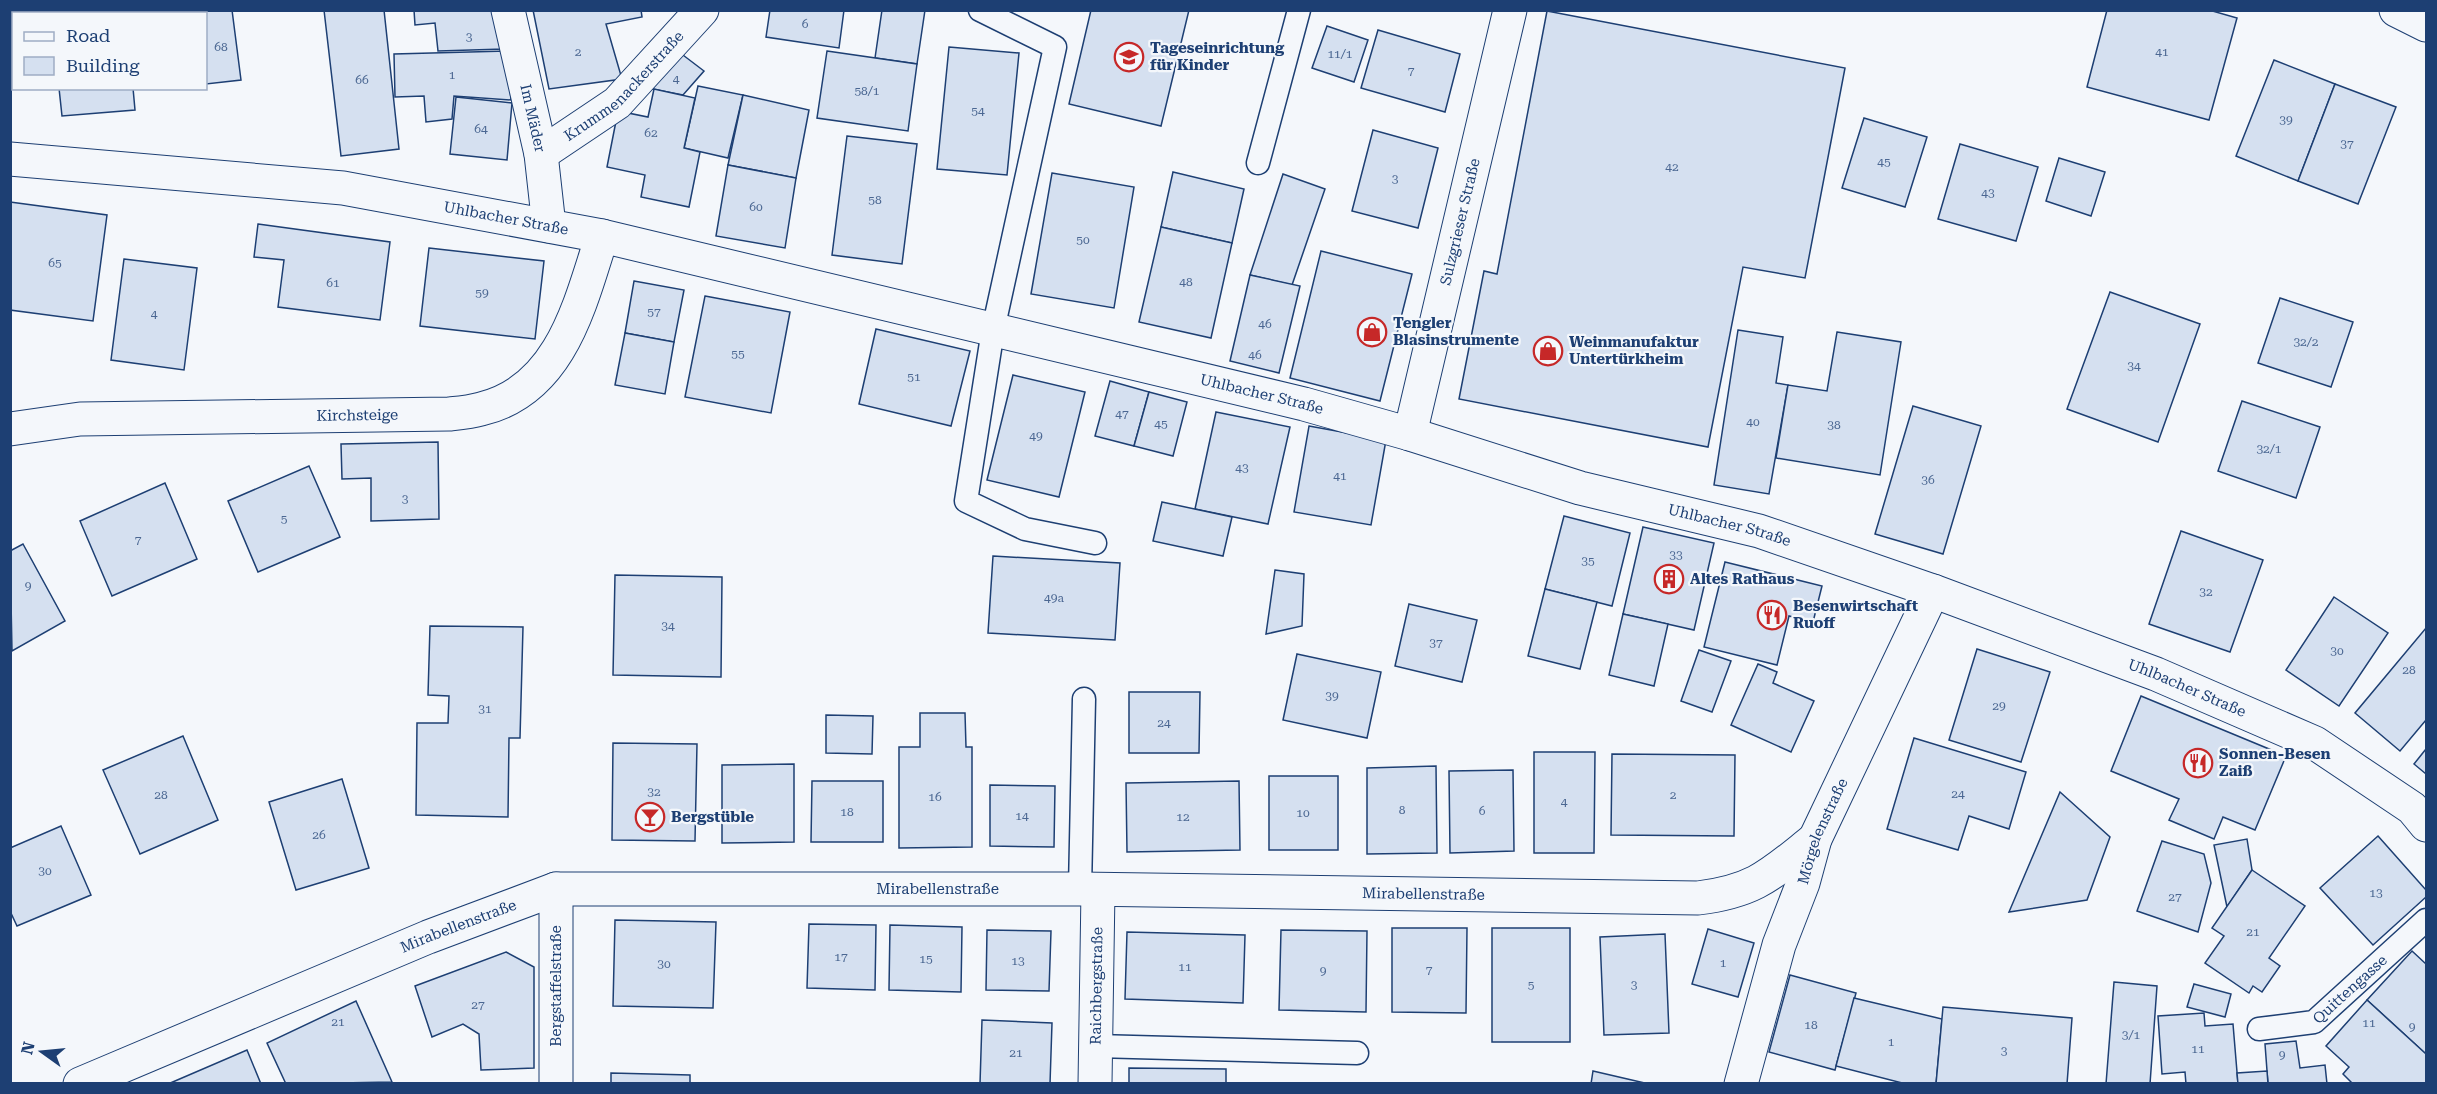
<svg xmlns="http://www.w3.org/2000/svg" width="2437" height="1094" font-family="'Roboto Serif',serif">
  <rect width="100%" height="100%" fill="#f4f7fb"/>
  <!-- building -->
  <g fill="#d5e0f0" stroke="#1d3f73" stroke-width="1.5">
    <rect x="53" y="10" width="73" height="4"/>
    <path d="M155 10H232L241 80 206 84V14H156Z"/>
    <path d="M324 10H384L399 149 341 156Z"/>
    <path d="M414 10H496L504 49 438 51 435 23 415 25Z"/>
    <path d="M533 10H641L642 17 606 24 622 79 549 89Z"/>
    <path d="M770 10H844L839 48 766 37Z"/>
    <path d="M882 10H925L917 64 875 58Z"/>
    <path d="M1091 10H1189L1161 126 1069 104Z"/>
    <path d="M2107 10H2209L2237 18 2209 120 2087 87Z"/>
    <path d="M1547 11 1845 68 1805 278 1743 267 1708 447 1459 399 1484 271 1497 274Z"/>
    <path d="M1327 26 1368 40 1354 82 1312 68Z"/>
    <path d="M1378 30 1460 54 1445 112 1361 88Z"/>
    <path d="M949 47 1019 53 1007 175 937 169Z"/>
    <path d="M507 51 511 100 454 96 452 119 426 122 424 96 395 97 394 54Z"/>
    <path d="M827 51 917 64 908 131 817 118Z"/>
    <path d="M679 52 704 71 683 95 647 88Z"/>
    <path d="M2274 60 2335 84 2298 181 2236 156Z"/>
    <path d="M2335 84 2396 107 2358 204 2298 181Z"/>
    <path d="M698 86 743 95 728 158 684 148Z"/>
    <path d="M59 88H133L135 110 62 116Z"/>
    <path d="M654 89 695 98 684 148 700 152 689 207 641 197 645 175 607 167 618 111 648 117Z"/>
    <path d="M743 95 809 110 796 178 728 165Z"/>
    <path d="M456 97 512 103 507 160 450 154Z"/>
    <path d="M1864 118 1927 137 1905 207 1842 188Z"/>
    <path d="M1373 130 1438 148 1418 228 1352 211Z"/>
    <path d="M847 136 917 144 902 264 832 255Z"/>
    <path d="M1960 144 2038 167 2016 241 1938 219Z"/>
    <path d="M2059 158 2105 172 2091 216 2046 201Z"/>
    <path d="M728 165 796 178 785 248 716 236Z"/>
    <path d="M1173 172 1244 189 1232 243 1161 227Z"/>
    <path d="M1052 173 1134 187 1114 308 1031 294Z"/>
    <path d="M1283 174 1325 189 1292 285 1250 275Z"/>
    <path d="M10 202 107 215 93 321 10 310Z"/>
    <path d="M258 224 390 242 380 320 278 307 284 260 254 257Z"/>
    <path d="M1161 227 1232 243 1211 338 1139 322Z"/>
    <path d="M429 248 544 261 535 339 420 326Z"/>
    <path d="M1321 251 1412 274 1380 401 1290 378Z"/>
    <path d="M124 259 197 268 184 370 111 360Z"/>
    <path d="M1250 275 1300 286 1279 373 1230 361Z"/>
    <path d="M634 281 684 290 674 342 625 333Z"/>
    <path d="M2110 292 2200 324 2158 442 2067 409Z"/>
    <path d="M705 296 790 312 771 413 685 397Z"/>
    <path d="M2280 298 2353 322 2331 387 2258 363Z"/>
    <path d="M876 329 970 351 951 426 859 404Z"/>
    <path d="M1738 330 1783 337 1776 383 1788 385 1769 494 1714 485Z"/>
    <path d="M1837 332 1901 342 1880 475 1776 458 1788 385 1827 391Z"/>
    <path d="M625 333 674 342 665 394 615 385Z"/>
    <path d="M1013 375 1085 392 1059 497 987 480Z"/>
    <path d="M1110 381 1149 392 1134 446 1095 436Z"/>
    <path d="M1149 392 1187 402 1173 456 1134 446Z"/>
    <path d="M2242 401 2320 427 2296 498 2218 471Z"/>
    <path d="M1913 406 1981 426 1943 554 1875 534Z"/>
    <path d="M1216 412 1290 427 1268 524 1195 509Z"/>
    <path d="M1309 426 1386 440 1371 525 1294 512Z"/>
    <path d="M438 442 439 519 371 521V478L342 479 341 444Z"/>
    <path d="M309 466 340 537 258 572 228 501Z"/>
    <path d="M165 483 197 559 112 596 80 521Z"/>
    <path d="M1162 502 1232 517 1223 556 1153 541Z"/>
    <path d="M1564 516 1630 533 1612 606 1545 589Z"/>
    <path d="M1643 527 1714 543 1694 630 1623 614Z"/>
    <path d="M2181 531 2263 560 2230 652 2149 624Z"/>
    <path d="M23 544 65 621 12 651 10 551Z"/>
    <path d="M993 556 1120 563 1115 640 988 633Z"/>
    <path d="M1725 562 1822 586 1813 622 1789 616 1777 665 1704 647Z"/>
    <path d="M1275 570 1304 574 1302 626 1266 634Z"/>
    <path d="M615 575 722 577 721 677 613 675Z"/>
    <path d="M1545 589 1597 602 1580 669 1528 656Z"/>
    <path d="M2334 597 2388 633 2339 706 2286 670Z"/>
    <path d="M1409 604 1477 620 1462 682 1395 666Z"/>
    <path d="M1623 614 1668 624 1654 686 1609 675Z"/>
    <path d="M430 626 523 627 520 738H509L508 817 416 815 417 723H448L449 696 428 695Z"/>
    <path d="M2426 628V720L2400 751 2355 713Z"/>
    <path d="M1977 649 2050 672 2021 762 1949 740Z"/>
    <path d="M1699 650 1731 661 1712 712 1681 701Z"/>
    <path d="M1297 654 1381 672 1367 738 1283 720Z"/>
    <path d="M1758 664 1777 672 1773 683 1814 701 1791 752 1731 725Z"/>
    <path d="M1129 692H1200L1199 753H1129Z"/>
    <path d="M2141 696 2286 756 2255 830 2223 817 2214 839 2169 820 2179 799 2111 771Z"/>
    <path d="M920 713H965L966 747H972V847L899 848V747H920Z"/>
    <path d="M826 715 873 716 872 754 826 753Z"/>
    <path d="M183 736 218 820 140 854 103 770Z"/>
    <path d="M1914 738 2026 772 2009 829 1969 816 1958 850 1887 829Z"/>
    <path d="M613 743 697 744 695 841 612 840Z"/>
    <path d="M2426 749V774L2414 764Z"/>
    <path d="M1534 752H1595L1594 853H1534Z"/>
    <path d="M1612 754 1735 755 1734 836 1611 835Z"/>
    <path d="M794 764V842L722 843V765Z"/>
    <path d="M1436 766 1437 853 1367 854V768Z"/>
    <path d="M1513 770 1514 851 1450 853 1449 771Z"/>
    <rect x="1269" y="776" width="69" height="74"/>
    <path d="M342 779 369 868 296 890 269 802Z"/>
    <path d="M812 781H883V842H811Z"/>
    <path d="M1239 781 1240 850 1127 852 1126 783Z"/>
    <path d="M990 785 1055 786 1054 847 990 846Z"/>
    <path d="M2060 792 2110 837 2087 900 2009 912Z"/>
    <path d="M61 826 91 895 17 926 10 911V848Z"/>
    <path d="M2378 836 2426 890V897L2373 945 2320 888Z"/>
    <path d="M2247 839 2252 870 2227 907 2214 845Z"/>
    <path d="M2162 841 2204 854 2211 883 2198 932 2137 911Z"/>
    <path d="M2252 870 2305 906 2269 958 2280 966 2262 992 2253 986 2249 993 2205 963 2224 936 2212 928Z"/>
    <path d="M615 920 716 922 713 1008 613 1006Z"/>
    <path d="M809 924 876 925 875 990 807 988Z"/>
    <path d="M890 925 962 927 961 992 889 990Z"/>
    <path d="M1392 928H1467L1466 1013 1392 1012Z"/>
    <rect x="1492" y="928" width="78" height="114"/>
    <path d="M1708 929 1754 943 1738 997 1692 984Z"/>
    <path d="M987 930 1051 931 1049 991 986 990Z"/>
    <path d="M1281 930 1367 931 1366 1012 1279 1010Z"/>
    <path d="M1127 932 1245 935 1243 1003 1125 999Z"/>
    <path d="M1665 934 1669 1033 1604 1035 1600 937Z"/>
    <path d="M2412 951 2426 964V1054L2367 1000Z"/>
    <path d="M506 952 534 967V1068L481 1070 479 1034 463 1024 432 1037 415 986Z"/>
    <path d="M1790 975 1856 993 1835 1070 1769 1052Z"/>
    <path d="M2114 982 2157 986 2150 1084H2106Z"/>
    <path d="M2194 984 2231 994 2225 1017 2187 1007Z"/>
    <path d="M1854 998 1942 1019 1936 1084H1906L1836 1066Z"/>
    <path d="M2367 1000 2426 1054V1084H2353L2343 1074 2349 1067 2326 1046Z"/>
    <path d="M356 1001 392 1082 286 1084 267 1043Z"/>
    <path d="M1943 1007 2072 1018 2067 1084H1936Z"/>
    <path d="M2204 1013 2205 1026 2233 1024 2238 1084H2186L2185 1072 2162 1074 2158 1016Z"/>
    <path d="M982 1020 1052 1023 1050 1084H980Z"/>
    <path d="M2296 1041 2300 1068 2325 1065 2327 1084H2268L2265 1044Z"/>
    <path d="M247 1050 261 1084H168Z"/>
    <path d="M1129 1068 1226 1069V1084H1129Z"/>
    <path d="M1593 1071 1649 1084H1591Z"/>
    <path d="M2267 1071 2268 1084H2238L2237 1073Z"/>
    <path d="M611 1073 690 1075V1084H611Z"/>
  </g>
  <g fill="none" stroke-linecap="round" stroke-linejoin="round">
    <!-- service casing -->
    <g stroke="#1d3f73" stroke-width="25">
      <g id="service">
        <path d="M980 10 1055 47 993 330 966 501 1025 529 1095 543"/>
        <path d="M1258 163 1299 10"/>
        <path d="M1080 889 1084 699"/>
        <path id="s1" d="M2259 1029 2314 1022 2426 920"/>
        <path d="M1096 1046 1357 1053"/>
      </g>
    </g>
    <!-- minor casing -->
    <g stroke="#1d3f73" stroke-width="35">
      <g id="minor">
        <path id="s2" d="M508 10 541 154 549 226"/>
        <path id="s3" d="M541 154 617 103 702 10"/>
        <path id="s4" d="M10 159 343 188 602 236 1304 404 1410 434 1580 488 1759 531 1933 591 2156 674 2315 743 2412 808 2426 825"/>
        <path id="s5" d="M10 429 80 419 449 414C459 413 471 412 481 409 561 390 580 304 602 236"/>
        <path id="s6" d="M1410 434 1510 10"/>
        <path d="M556 889V1084"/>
        <path id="s7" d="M80 1084 428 937 556 889H1080L1698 898C1756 891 1771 874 1815 839"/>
        <path id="s8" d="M1095 1084 1098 890"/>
        <path id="s9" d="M1741 1084 1779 945 1803 883 1815 839 1933 591"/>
      </g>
    </g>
    <!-- tertiary casing -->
    <g stroke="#1d3f73" stroke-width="35">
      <path id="tertiary" d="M2396 10 2426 25"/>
    </g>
    <!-- service -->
    <use href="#service" stroke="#f4f7fb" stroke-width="22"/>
    <!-- minor -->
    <use href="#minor" stroke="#f4f7fb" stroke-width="33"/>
    <!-- tertiary -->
    <use href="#tertiary" stroke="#f4f7fb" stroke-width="33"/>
  </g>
  <!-- icons -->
  <defs>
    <g id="school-ring" transform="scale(1.5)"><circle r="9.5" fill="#f4f7fb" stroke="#c62828" stroke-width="1.5"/><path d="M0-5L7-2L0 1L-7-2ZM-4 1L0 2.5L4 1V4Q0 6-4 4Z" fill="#c62828"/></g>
    <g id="shop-ring" transform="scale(1.5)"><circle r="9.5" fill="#f4f7fb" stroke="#c62828" stroke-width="1.5"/><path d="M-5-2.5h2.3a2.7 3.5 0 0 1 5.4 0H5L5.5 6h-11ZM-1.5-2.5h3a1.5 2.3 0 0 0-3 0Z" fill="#c62828"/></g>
    <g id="building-ring" transform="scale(1.5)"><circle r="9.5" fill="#f4f7fb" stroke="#c62828" stroke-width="1.5"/><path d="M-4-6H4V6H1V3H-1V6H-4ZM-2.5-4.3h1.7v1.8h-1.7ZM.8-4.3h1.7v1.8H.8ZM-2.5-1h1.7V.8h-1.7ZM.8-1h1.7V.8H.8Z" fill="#c62828"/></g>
    <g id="restaurant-ring" transform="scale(1.5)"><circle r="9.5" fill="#f4f7fb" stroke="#c62828" stroke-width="1.5"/><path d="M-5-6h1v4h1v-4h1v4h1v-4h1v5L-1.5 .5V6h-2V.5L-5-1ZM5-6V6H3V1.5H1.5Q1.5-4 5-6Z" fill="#c62828"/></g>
    <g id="bar-ring" transform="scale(1.5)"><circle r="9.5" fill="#f4f7fb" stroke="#c62828" stroke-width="1.5"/><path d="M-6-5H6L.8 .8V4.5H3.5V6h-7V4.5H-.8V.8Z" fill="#c62828"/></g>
  </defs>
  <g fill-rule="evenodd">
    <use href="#school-ring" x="1129" y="57"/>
    <use href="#shop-ring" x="1372" y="332"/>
    <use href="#shop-ring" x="1548" y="351"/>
    <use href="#building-ring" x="1669" y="579"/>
    <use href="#restaurant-ring" x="1772" y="615"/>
    <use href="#restaurant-ring" x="2198" y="763"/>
    <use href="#bar-ring" x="650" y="817"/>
  </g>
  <g text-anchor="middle" stroke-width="4.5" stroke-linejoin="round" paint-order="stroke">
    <!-- number labels -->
    <g font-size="12" fill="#4b6792">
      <text x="805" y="28">6</text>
      <text x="469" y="41">3</text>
      <text x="221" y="51">68</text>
      <text x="578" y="56">2</text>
      <text x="2162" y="56">41</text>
      <text x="1340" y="58">11/1</text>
      <text x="1411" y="75">7</text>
      <text x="452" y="79">1</text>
      <text x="676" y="83">4</text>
      <text x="362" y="84">66</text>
      <text x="867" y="95">58/1</text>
      <text x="978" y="115">54</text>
      <text x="2286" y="124">39</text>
      <text x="481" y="133">64</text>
      <text x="651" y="137">62</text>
      <text x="2347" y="148">37</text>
      <text x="1884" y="166">45</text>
      <text x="1672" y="171">42</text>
      <text x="1395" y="183">3</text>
      <text x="1988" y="197">43</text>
      <text x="875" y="204">58</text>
      <text x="756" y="211">60</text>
      <text x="1083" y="244">50</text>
      <text x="55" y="267">65</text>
      <text x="1186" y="286">48</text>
      <text x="333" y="287">61</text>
      <text x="482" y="297">59</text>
      <text x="654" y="316">57</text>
      <text x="154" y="318">4</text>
      <text x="1265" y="328">46</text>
      <text x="2306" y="346">32/2</text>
      <text x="738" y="358">55</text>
      <text x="1255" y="359">46</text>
      <text x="2134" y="370">34</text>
      <text x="914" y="381">51</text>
      <text x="1122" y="418">47</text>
      <text x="1753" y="426">40</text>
      <text x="1161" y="428">45</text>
      <text x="1834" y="429">38</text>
      <text x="1036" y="440">49</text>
      <text x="2269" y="453">32/1</text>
      <text x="1242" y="472">43</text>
      <text x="1340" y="480">41</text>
      <text x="1928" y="484">36</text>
      <text x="405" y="503">3</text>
      <text x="284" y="523">5</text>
      <text x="138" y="544">7</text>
      <text x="1676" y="559">33</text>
      <text x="1588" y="565">35</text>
      <text x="28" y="590">9</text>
      <text x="2206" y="596">32</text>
      <text x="1054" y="602">49a</text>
      <text x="668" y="630">34</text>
      <text x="1436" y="647">37</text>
      <text x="2337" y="655">30</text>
      <text x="2409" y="674">28</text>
      <text x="1332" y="700">39</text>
      <text x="1999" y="710">29</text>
      <text x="485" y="713">31</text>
      <text x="1164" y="727">24</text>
      <text x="654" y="796">32</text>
      <text x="1958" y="798">24</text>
      <text x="161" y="799">28</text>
      <text x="1673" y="799">2</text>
      <text x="935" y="801">16</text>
      <text x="1564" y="806">4</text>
      <text x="1402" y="814">8</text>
      <text x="1482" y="815">6</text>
      <text x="847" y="816">18</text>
      <text x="1303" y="817">10</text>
      <text x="1022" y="820">14</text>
      <text x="1183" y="821">12</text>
      <text x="319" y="839">26</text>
      <text x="45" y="875">30</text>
      <text x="2376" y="897">13</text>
      <text x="2175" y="901">27</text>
      <text x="2253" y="936">21</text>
      <text x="841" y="961">17</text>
      <text x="926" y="963">15</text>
      <text x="1018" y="965">13</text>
      <text x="1723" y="967">1</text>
      <text x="664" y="968">30</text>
      <text x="1185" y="971">11</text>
      <text x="1429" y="974">7</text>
      <text x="1323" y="975">9</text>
      <text x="1531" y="989">5</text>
      <text x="1634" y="989">3</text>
      <text x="478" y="1009">27</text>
      <text x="338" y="1026">21</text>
      <text x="2369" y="1027">11</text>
      <text x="1811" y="1029">18</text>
      <text x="2412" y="1031">9</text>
      <text x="2131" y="1039">3/1</text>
      <text x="1891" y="1046">1</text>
      <text x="2198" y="1053">11</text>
      <text x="2004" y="1055">3</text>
      <text x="1016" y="1057">21</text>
      <text x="2282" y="1059">9</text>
    </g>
    <!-- poi labels -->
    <g font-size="15" font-weight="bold" fill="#1d3f73" stroke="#f4f7fb" text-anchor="start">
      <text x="1150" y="53">Tageseinrichtung<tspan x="1150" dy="17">für Kinder</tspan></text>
      <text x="1393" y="328">Tengler<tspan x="1393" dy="17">Blasinstrumente</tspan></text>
      <text x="1569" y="347">Weinmanufaktur<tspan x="1569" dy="17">Untertürkheim</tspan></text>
      <text x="1690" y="584">Altes Rathaus</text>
      <text x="1793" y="611">Besenwirtschaft<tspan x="1793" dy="17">Ruoff</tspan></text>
      <text x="2219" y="759">Sonnen-Besen<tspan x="2219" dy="17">Zaiß</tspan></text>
      <text x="671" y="822">Bergstüble</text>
    </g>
    <!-- street labels -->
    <g font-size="15" fill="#1d3f73" stroke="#f4f7fb">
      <text dy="5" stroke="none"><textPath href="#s3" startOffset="108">Krummenackerstraße</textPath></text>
      <text dy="5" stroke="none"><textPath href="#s2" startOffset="111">Im Mäder</textPath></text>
      <text dy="5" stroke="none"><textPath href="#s4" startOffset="500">Uhlbacher Straße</textPath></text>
      <text dy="5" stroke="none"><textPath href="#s6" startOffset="218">Sulzgrieser Straße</textPath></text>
      <text dy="5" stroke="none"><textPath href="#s4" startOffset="1276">Uhlbacher Straße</textPath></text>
      <text dy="5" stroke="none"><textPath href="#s5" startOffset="348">Kirchsteige</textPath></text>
      <text dy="5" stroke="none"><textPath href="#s4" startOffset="1762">Uhlbacher Straße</textPath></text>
      <text dy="5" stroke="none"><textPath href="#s4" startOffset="2248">Uhlbacher Straße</textPath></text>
      <text dy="5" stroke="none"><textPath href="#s9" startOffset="266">Mörgelenstraße</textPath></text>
      <text dy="5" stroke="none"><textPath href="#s7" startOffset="896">Mirabellenstraße</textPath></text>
      <text dy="5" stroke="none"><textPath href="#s7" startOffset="1382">Mirabellenstraße</textPath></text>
      <text dy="5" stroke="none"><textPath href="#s7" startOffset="410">Mirabellenstraße</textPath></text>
      <text transform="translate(556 986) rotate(-90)" y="5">Bergstaffelstraße</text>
      <text dy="5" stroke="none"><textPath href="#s8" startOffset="98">Raichbergstraße</textPath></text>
      <text dy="5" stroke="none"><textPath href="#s1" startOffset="104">Quittengasse</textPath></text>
    </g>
  </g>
  <!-- border -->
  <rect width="2437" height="1094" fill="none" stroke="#1d3f73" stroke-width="24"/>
  <!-- legend -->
  <rect x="12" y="12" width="195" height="78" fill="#f4f7fb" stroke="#9eadc5" stroke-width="1.5"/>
  <rect x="24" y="32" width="30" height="9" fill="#f4f7fb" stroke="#9eadc5" stroke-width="1.5"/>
  <text x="66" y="42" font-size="18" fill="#1d3f73">Road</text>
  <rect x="24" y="57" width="30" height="18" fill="#d5e0f0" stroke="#9eadc5" stroke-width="1.5"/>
  <text x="66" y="72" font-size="18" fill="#1d3f73">Building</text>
  <!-- north arrow -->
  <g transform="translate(42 1052) rotate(285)" stroke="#f4f7fb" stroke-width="4.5" paint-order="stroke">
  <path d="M0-4.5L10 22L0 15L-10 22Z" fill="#1d3f73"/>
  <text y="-9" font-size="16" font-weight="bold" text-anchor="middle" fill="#1d3f73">N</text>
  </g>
</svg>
